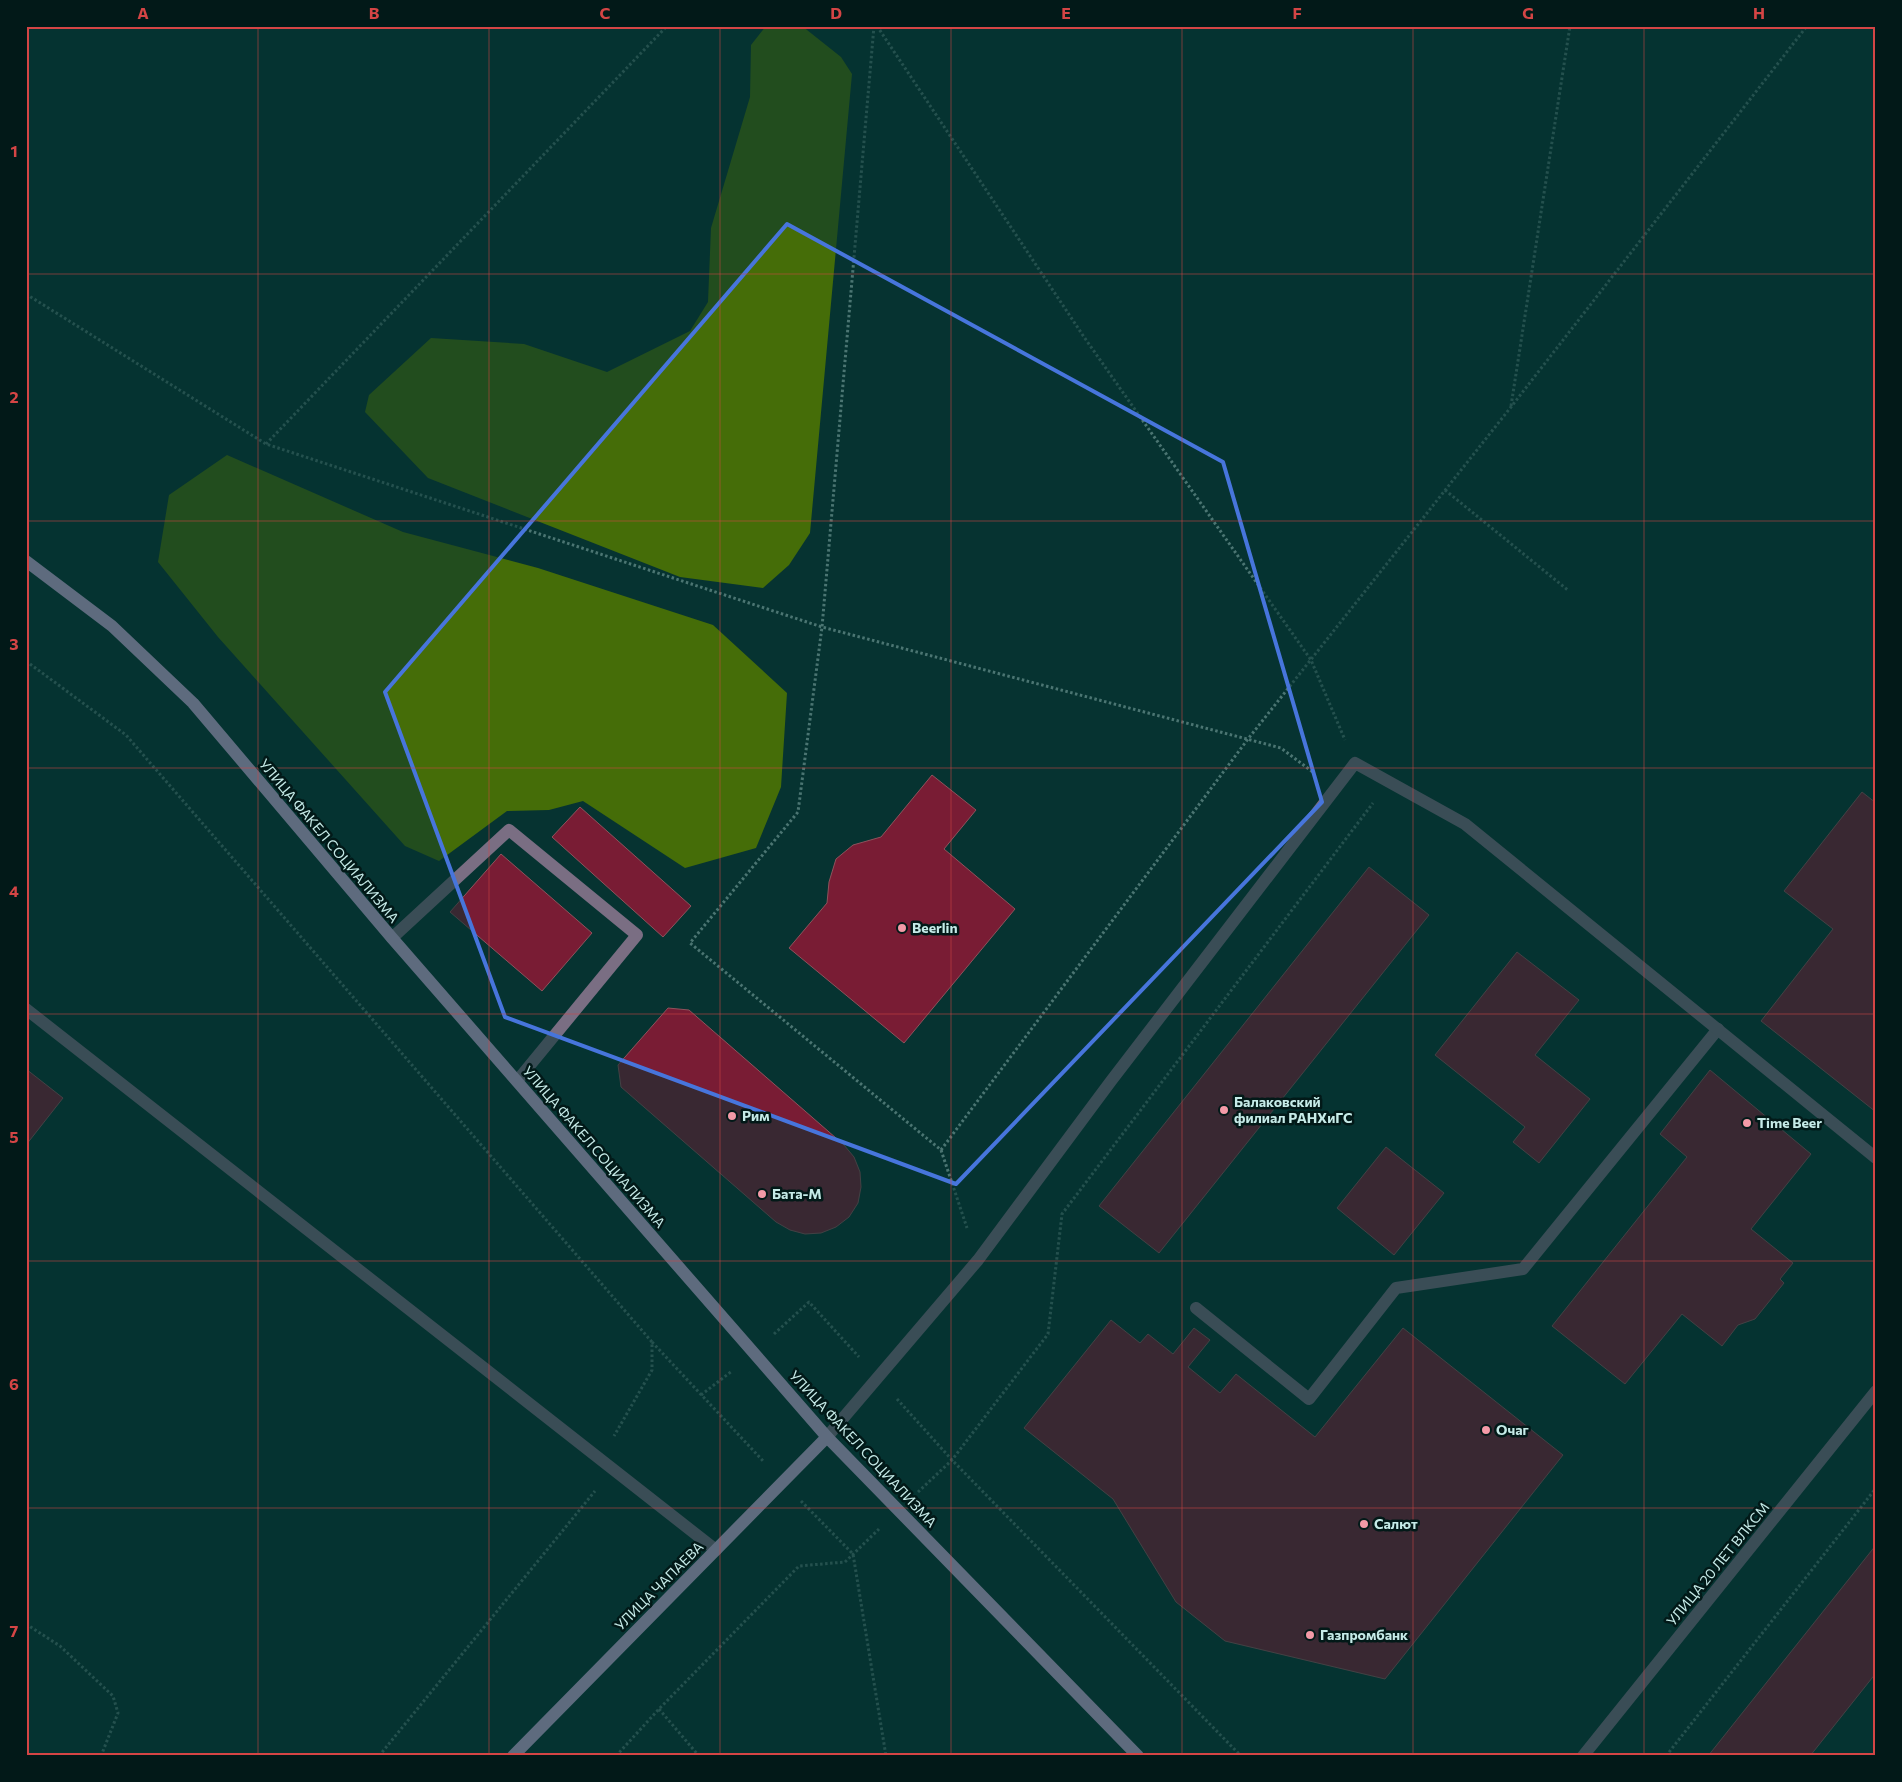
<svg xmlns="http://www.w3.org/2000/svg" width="1902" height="1782" font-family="Commissioner,sans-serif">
  <rect width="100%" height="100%" fill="#063331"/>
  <!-- forest -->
  <g fill="#456d08">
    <path d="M766 26H802L841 57 852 74 810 533 789 565 763 588 680 577 428 478 365 412 369 395 431 338 524 344 607 372 690 331 708 302 711 228 750 97 751 45Z"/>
    <path d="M227 455 403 532 538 568 713 625 787 693 781 787 756 848 685 868 583 801 549 810 507 811 439 861 405 846 218 637 158 562 169 495Z"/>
  </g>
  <!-- building -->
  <g fill="#791c34" stroke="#8d535c">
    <path d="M932 775 976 810 944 849 1015 909 904 1043 789 948 827 903 829 882 836 859 853 845 881 837Z"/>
    <path d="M1862 792 1876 803V1112L1761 1021 1833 929 1784 891Z"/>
    <path d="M580 807 691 906 663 937 552 837Z"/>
    <path d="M501 854 592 933 542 991 450 912Z"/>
    <path d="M1369 867 1429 915 1159 1253 1099 1206Z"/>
    <path d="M1517 952 1579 1000 1535 1055 1590 1099 1539 1163 1513 1142 1525 1127 1435 1055Z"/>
    <path d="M668 1008 689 1010 844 1145 854 1157 860 1172 861 1187 858 1203 849 1217 836 1227 821 1233 805 1234 790 1230 776 1222 621 1087 618 1065Z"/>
    <path d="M26 1069 63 1098 26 1145Z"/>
    <path d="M1710 1070 1811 1154 1751 1229 1793 1263 1780 1279 1784 1283 1755 1319 1738 1325 1722 1346 1682 1314 1625 1384 1552 1326 1687 1157 1660 1134Z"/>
    <path d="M1386 1147 1444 1193 1394 1255 1337 1208Z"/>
    <path d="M1111 1320 1140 1343 1148 1334 1173 1354 1194 1328 1210 1340 1188 1367 1220 1393 1236 1374 1315 1437 1403 1328 1563 1455 1385 1679 1225 1641 1176 1602 1113 1499 1024 1428Z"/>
    <path d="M1876 1545V1673L1810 1756H1708Z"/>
  </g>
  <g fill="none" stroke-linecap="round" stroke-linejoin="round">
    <!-- path -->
    <g stroke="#4b7572" stroke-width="3" stroke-dasharray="2.5 2.5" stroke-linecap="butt">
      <path d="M874 26 822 627 798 812 690 943 941 1150 967 1228"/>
      <path d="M877 26 1084 337 1311 660 1345 740"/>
      <path d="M26 294 266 444 822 627 1281 748 1314 773"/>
      <path d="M1511 406 1570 26"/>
      <path d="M266 444 667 26"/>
      <path d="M1445 490 1569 591"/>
      <path d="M26 661 126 735 652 1342V1370L614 1436"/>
      <path d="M941 1150 1248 739 1511 407 1807 26"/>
      <path d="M774 1334 809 1302 859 1357"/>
      <path d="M652 1342 764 1462"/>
      <path d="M701 1395 732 1371"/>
      <path d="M897 1399 952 1460 1241 1756"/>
      <path d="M918 1492 952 1460 1048 1334 1062 1214 1373 803"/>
      <path d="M801 1501 853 1554 886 1756"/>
      <path d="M26 1624 60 1646 113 1696 118 1713 101 1756"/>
      <path d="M659 1709 699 1756"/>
      <path d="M379 1756 595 1491"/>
      <path d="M616 1756 659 1709 799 1566 845 1562 879 1529"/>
      <path d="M1666 1756 1876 1488"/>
    </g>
    <!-- minor -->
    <g stroke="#7a6e83" stroke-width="12">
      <path d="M392 938 509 830 637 935 517 1081"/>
      <path d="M26 1009 716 1550"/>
      <path d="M1196 1308 1309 1399 1396 1288 1523 1269 1718 1029"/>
      <path d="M827 1437 978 1260 1111 1081 1355 763 1465 824 1876 1158"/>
      <path d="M1583 1756 1876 1391"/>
    </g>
    <!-- major -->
    <g stroke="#c9b0dc" stroke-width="12">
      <path d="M26 561 112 626 193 703 392 938 827 1437 1138 1756"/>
      <path d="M513 1756 827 1437"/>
    </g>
  </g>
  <!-- marked area -->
  <path d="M0 0H1902V1782H0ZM787 224 1223 462 1322 802 956 1184 505 1017 385 692Z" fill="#063331" fill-opacity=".55" fill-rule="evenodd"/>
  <path fill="none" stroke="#4775dc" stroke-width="4" stroke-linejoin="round" d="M787 224 1223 462 1322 802 956 1184 505 1017 385 692Z"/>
  <!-- grid -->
  <path fill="none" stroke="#d44545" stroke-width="1" stroke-opacity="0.55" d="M258 26V1756M489 26V1756M720 26V1756M951 26V1756M1182 26V1756M1413 26V1756M1644 26V1756M26 274H1876M26 521H1876M26 768H1876M26 1014H1876M26 1261H1876M26 1508H1876"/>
  <!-- markers -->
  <g fill="#f39aa7" stroke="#021918" stroke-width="2">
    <circle cx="902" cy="928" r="5"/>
    <circle cx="1224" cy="1110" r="5"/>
    <circle cx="732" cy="1116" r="5"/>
    <circle cx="1747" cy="1123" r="5"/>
    <circle cx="762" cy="1194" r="5"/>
    <circle cx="1486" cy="1430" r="5"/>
    <circle cx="1364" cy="1524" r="5"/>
    <circle cx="1310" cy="1635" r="5"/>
  </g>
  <g text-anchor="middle" stroke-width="5" stroke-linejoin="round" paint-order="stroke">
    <!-- street labels -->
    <g font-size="14" fill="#c6ebe8" stroke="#021918">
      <text transform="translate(329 841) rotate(50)" y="5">УЛИЦА ФАКЕЛ СОЦИАЛИЗМА</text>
      <text transform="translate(594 1147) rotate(49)" y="5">УЛИЦА ФАКЕЛ СОЦИАЛИЗМА</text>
      <text transform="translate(863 1449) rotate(47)" y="5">УЛИЦА ФАКЕЛ СОЦИАЛИЗМА</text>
      <text transform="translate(1718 1564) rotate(-51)" y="5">УЛИЦА 20 ЛЕТ ВЛКСМ</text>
      <text transform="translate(659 1586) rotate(-45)" y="5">УЛИЦА ЧАПАЕВА</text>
    </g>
    <!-- poi labels -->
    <g font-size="14" font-weight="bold" fill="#c6ebe8" stroke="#021918" text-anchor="start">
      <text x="912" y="933">Beerlin</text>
      <text x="1234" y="1107">Балаковский<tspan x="1234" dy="16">филиал РАНХиГС</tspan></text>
      <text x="742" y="1121">Рим</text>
      <text x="1757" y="1128">Time Beer</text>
      <text x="772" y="1199">Бата-М</text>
      <text x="1496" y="1435">Очаг</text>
      <text x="1374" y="1529">Салют</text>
      <text x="1320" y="1640">Газпромбанк</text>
    </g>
  </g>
  <!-- border -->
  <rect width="1902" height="1782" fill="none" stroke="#021918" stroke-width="55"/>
  <rect x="28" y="28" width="1846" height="1726" fill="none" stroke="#d44545" stroke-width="2"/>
  <g font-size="16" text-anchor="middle" font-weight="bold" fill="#d44545">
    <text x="143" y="19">A</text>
    <text x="374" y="19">B</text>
    <text x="605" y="19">C</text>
    <text x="836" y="19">D</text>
    <text x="1066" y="19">E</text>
    <text x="1297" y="19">F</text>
    <text x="1528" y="19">G</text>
    <text x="1759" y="19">H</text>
    <text x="14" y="157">1</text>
    <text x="14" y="403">2</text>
    <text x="14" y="650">3</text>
    <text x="14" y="897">4</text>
    <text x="14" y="1143">5</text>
    <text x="14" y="1390">6</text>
    <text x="14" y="1637">7</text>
  </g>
</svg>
